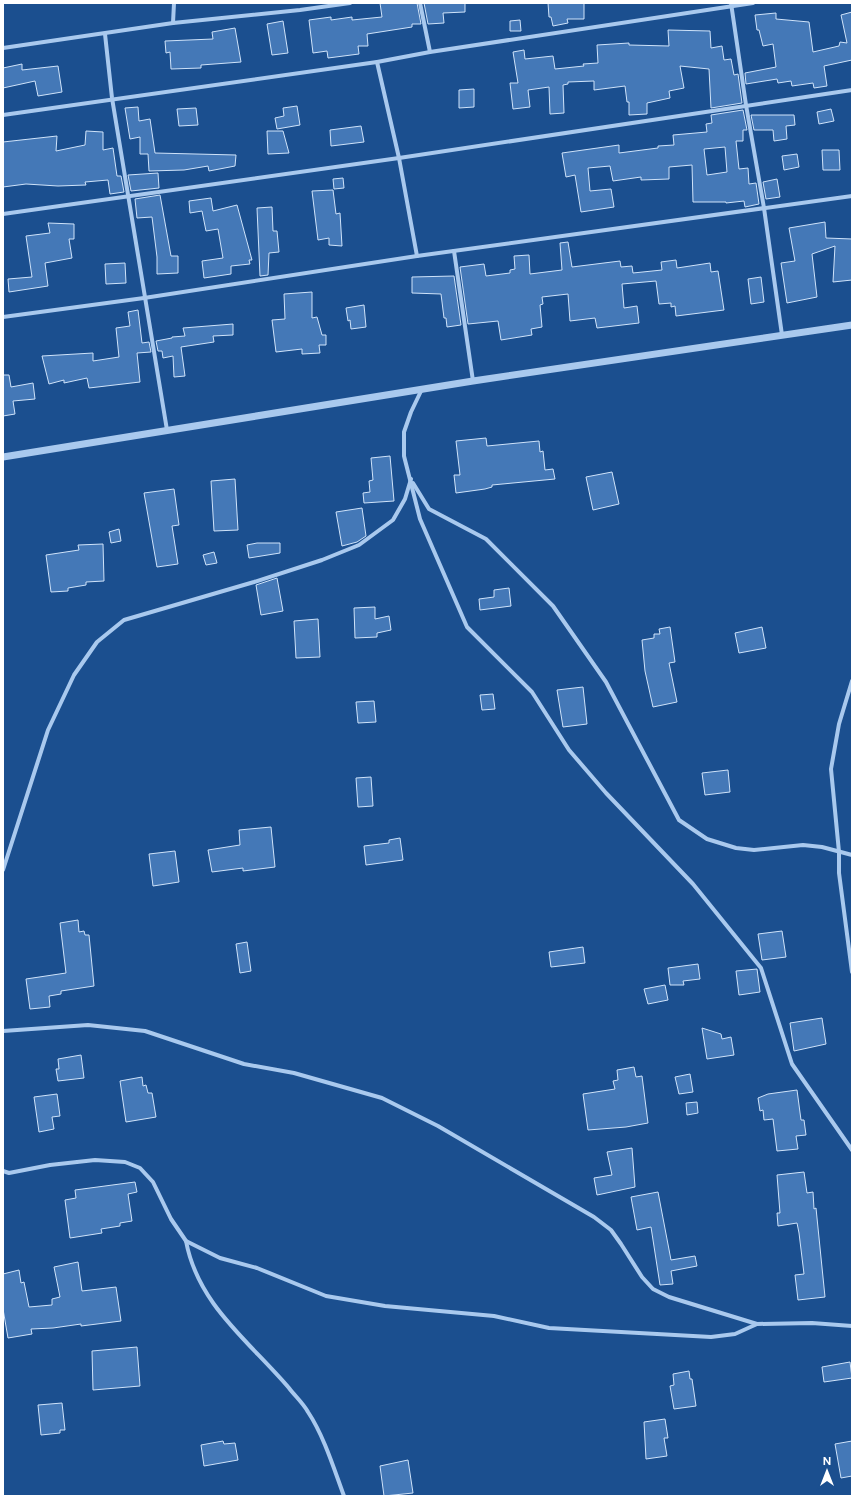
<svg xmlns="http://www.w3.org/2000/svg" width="855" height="1499" font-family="Figtree,sans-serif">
  <rect width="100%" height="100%" fill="#1b4f8f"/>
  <!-- building -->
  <g fill="#4478b7" stroke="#cfe3fa" fill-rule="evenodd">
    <path d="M380 3H417L421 24H412V27L367 34 368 46H358L359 54 328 58 327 51 313 53 309 20 331 17V20L352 17V20L382 17Z"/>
    <path d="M424 3H465V12L443 13 444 23 428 24Z"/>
    <path d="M548 3H584V19H567L568 23 553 26 551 17H549Z"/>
    <path d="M852 12V60L824 66 827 86 814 88 813 83 792 86 791 81 778 83 777 79 746 84 745 73 776 67 773 44 763 46 759 30H757L755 15 776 13V19L809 22 813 52 839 46 840 42 847 43 841 15Z"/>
    <path d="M520 20 521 31H510V21Z"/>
    <path d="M283 21 288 53 272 55 267 24Z"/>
    <path d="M235 28 241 62 201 65V68L171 69 170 52 166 53 165 41 213 39 212 32Z"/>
    <path d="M668 30 710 31 711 48 722 46 724 60 731 59 734 75 738 74 742 103 711 108 709 69 680 66 684 88 669 91 670 98 647 103V114L629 115V102H627L625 86 594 90V81L568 82V84L563 85 564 113 550 114 549 87 528 90 530 107 513 109 510 83H518L513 52 524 50 525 59 553 56 555 69 584 66 583 64 598 63 597 45 629 43V45L669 46Z"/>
    <path d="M22 64V70L58 66 62 92 38 96 35 81 3 88V68Z"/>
    <path d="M474 89V107L459 108V90Z"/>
    <path d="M297 106 300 125 277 129 275 118 284 116 283 108Z"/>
    <path d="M138 107 139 121 150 119 155 153 236 155 235 166 209 171 208 166 184 170 149 171 148 154H140V137L130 139 125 108Z"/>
    <path d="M196 108 198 125 179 126 177 109Z"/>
    <path d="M831 109 834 121 819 124 817 112Z"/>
    <path d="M743 110 747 130H743V141H736L739 169 748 168 749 184 756 183 759 204 745 207 744 201 726 203V202H693L692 165 669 167V179L641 180V177L613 181 610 166 588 168 590 191 611 189 614 207 581 212 575 175 566 177 562 153 619 145V153L658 148V146L674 145 673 135 707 132 706 124 712 123 711 115ZM725 147 727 172 707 175 704 149Z"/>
    <path d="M751 115H794L795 125 786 126 787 139 774 141 773 130H754Z"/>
    <path d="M361 126 364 142 331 146 330 130Z"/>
    <path d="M86 131 103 132V150L113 148 117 176H121L124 192 110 194 108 180 85 182 86 185 58 186 26 184 3 187V142L57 136 56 151 85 145Z"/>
    <path d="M267 131H283L289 153 268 154Z"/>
    <path d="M822 150H839L840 170H823Z"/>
    <path d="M797 154 799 167 784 170 782 156Z"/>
    <path d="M158 173 159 188 131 191 128 175Z"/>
    <path d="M343 178 344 188 334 189 333 179Z"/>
    <path d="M777 179 780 197 766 199 763 182Z"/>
    <path d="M333 190 336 214 340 213 342 246 329 245V238L318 240 312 191Z"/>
    <path d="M160 195 171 256H178V273L157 274V257L152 217 137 218 135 199Z"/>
    <path d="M211 198 213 211 237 205 252 260H249L250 264 231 266V274L204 278 202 261 223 258 218 229 206 231 202 211 190 213 189 201Z"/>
    <path d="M272 207 273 231H277L279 252 269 253 268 275 260 276 257 208Z"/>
    <path d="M825 222 826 238 852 239V280L833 282 835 246 812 254 817 297 787 303 781 263 795 261 789 228Z"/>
    <path d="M48 223 74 224V239H69L72 258 45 263 48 286 9 292 8 279 32 277 26 236 50 233Z"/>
    <path d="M568 242 572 267 620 261 621 267 632 266 633 273 662 270 661 262 676 260 677 268 710 263 711 272 718 271 724 310 676 316 675 306 671 307V303L659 304 656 281 622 284 624 308 637 306 639 323 597 328 595 318 570 321 568 294 542 297 543 304 540 305 542 327 531 329 532 335 501 340 498 321 468 324 460 267 484 264 486 276 510 273V270L515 269 514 256 529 255 530 274 562 270 560 243Z"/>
    <path d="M125 263 126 283 106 284 105 264Z"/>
    <path d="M454 276 461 325 447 327 446 318H444L441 294 412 293V277Z"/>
    <path d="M761 277 764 302 751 304 748 279Z"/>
    <path d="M312 292V318L317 317 322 335H326V345H319L320 353 302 354V349L276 352 272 320 285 319 284 294Z"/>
    <path d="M364 305 366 327 351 329 350 320 348 321 346 308Z"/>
    <path d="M138 310 142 343 149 342 151 352 137 353 140 382 89 388 87 378 64 383V380L49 384 42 356 93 353V361L119 357 116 328 130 326 128 312Z"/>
    <path d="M233 324V335L213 336 214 342 181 347 185 376 174 377 173 356 163 358 162 351H158L156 341 172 338V337L185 336 183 328Z"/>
    <path d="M3 375H9L11 387 33 383 35 399 13 401 15 414 3 416Z"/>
    <path d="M486 438 487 446 539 441 540 452 543 451 545 470 553 469 555 479 492 485V487L485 489 456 493 454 475H460L456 441Z"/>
    <path d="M390 456 394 501 364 503 363 493 370 492 369 481 373 480 371 458Z"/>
    <path d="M612 472 619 504 593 510 586 477Z"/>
    <path d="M235 479 238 530 214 531 211 481Z"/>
    <path d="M174 489 179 525 172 526 178 564 157 567 144 493Z"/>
    <path d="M362 508 366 536 357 542 342 546 336 512Z"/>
    <path d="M119 529 121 541 111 543 109 532Z"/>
    <path d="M257 543H280V553L249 558 247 545Z"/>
    <path d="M103 544 104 581 86 582V585L68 588V591L51 592 46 555 79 550 78 545Z"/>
    <path d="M214 552 217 563 206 565 203 555Z"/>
    <path d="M277 578 283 611 261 615 256 585Z"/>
    <path d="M509 588 511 606 480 610 479 599 494 597V590Z"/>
    <path d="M375 607V619L389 616 391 630 377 633V637L355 638 354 608Z"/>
    <path d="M318 619 320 657 296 658 294 621Z"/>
    <path d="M670 627 675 662 669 663 677 702 653 707 645 671 642 640 654 638V634H660L659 629Z"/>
    <path d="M762 627 766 648 739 653 735 633Z"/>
    <path d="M583 687 587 724 563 727 557 690Z"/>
    <path d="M493 694 495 709 482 710 480 695Z"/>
    <path d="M374 701 376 722 358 723 356 702Z"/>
    <path d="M728 770 730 792 705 795 702 773Z"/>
    <path d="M371 777 373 806 358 807 356 778Z"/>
    <path d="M271 827 275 867 243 871V868L212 872 208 850 240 845 239 830Z"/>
    <path d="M400 838 403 860 366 865 364 846 389 843V840Z"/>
    <path d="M175 851 179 882 153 886 149 854Z"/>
    <path d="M78 920 79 932 84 931 85 935H89L94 986 61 991V994L49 996 50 1007 30 1009 26 979 66 973 60 923Z"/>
    <path d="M782 931 786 957 762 960 758 934Z"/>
    <path d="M247 942 251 971 240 973 236 944Z"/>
    <path d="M583 947 585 963 551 967 549 952Z"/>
    <path d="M698 964 700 979 683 981 684 985H670L668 968Z"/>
    <path d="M757 969 760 992 739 995 736 971Z"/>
    <path d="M665 985 668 1000 648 1004 644 989Z"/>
    <path d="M822 1018 826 1044 794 1051 790 1023Z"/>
    <path d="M702 1028 721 1034 722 1039 731 1037 734 1055 707 1059Z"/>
    <path d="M81 1055 84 1078 58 1081 56 1069H59L58 1059Z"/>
    <path d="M634 1067 636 1077 642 1076 648 1123 626 1127 588 1130 583 1094 615 1089 613 1081 618 1080 617 1070Z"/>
    <path d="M690 1074 693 1092 679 1094 675 1077Z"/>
    <path d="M142 1077 143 1086 146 1085 148 1093H152L156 1117 126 1122 120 1081Z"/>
    <path d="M797 1090 801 1120H804L806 1135 796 1136 798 1149 777 1151 773 1119 764 1120 763 1110 760 1111 758 1098 768 1094Z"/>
    <path d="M57 1094 60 1116 52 1117 54 1129 39 1132 34 1097Z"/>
    <path d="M697 1102 698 1113 687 1115 686 1103Z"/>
    <path d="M632 1148 635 1187 597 1195 594 1178 612 1175 607 1152Z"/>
    <path d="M804 1172 807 1193 813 1192 814 1209 816 1208 825 1297 798 1300 795 1275 804 1274 799 1233 797 1223 778 1226 777 1213H780L777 1175Z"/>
    <path d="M135 1182 137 1192 128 1194 132 1221 120 1223V1226L101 1229 102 1233 70 1238 65 1200 76 1198 75 1190Z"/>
    <path d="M658 1192 671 1260 695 1256 697 1266 671 1271 673 1284 660 1285 651 1227 637 1230 631 1197Z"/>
    <path d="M78 1262 82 1291 116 1287 121 1321 81 1326V1324L53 1328 31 1329 32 1334 8 1338 3 1309V1274L19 1270 21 1283 24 1282 29 1307 52 1305V1299L60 1297 54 1267Z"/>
    <path d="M137 1347 140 1386 93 1390 92 1351Z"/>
    <path d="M850 1362 852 1378 824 1382 822 1367Z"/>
    <path d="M689 1371 690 1379H692L696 1406 674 1409 670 1386 674 1385 673 1374Z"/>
    <path d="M62 1403 65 1430H60V1433L41 1435 38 1405Z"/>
    <path d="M665 1419 668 1438H664L667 1456 646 1459 644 1422Z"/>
    <path d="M223 1441 224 1444 235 1443 238 1460 204 1466 201 1445Z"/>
    <path d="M852 1441V1476L841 1478 835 1444Z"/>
    <path d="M408 1460 413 1493 384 1496 380 1466Z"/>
  </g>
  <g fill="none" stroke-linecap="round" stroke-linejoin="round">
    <!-- minor -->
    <g stroke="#a9c9ee" stroke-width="4">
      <path d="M420 3 430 52"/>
      <path d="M731 3 746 105 764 208 782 335"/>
      <path d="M173 23 174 3"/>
      <path d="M105 34 112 98 167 430"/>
      <path d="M3 48 173 23 300 10 350 3"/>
      <path d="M377 62 399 158 417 256"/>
      <path d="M3 115 377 62 430 52 753 3"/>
      <path d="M3 214 399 158 852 90"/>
      <path d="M454 251 473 381"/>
      <path d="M3 317 144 298 417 256 852 196"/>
      <path d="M422 389 411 412 404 432V456L420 519 467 627 532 692 569 750 606 793 693 884 761 968 792 1064 852 1150"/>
      <path d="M413 483 429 509 486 539 553 606 606 682 679 820 707 839 736 848 754 850 803 845 822 847 852 855"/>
      <path d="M852 681 839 724 831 769 839 852V873L852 972"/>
      <path d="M3 870 48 730 74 675 97 642 124 620 254 582 322 560 359 545 393 520 405 499 411 479"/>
      <path d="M3 1031 88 1025 145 1031 244 1064 294 1073 382 1098 438 1126 594 1217 611 1230 621 1244 642 1277 653 1289 669 1297 757 1324 812 1323 852 1326"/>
      <path d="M3 1171 9 1173 50 1165 95 1160 125 1162 140 1168 153 1182 171 1219 186 1241 220 1258 257 1268 326 1296 385 1306 494 1316 549 1328 711 1337 735 1334 757 1324"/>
      <path d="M186 1241C198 1305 249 1341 289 1388 295 1396 303 1403 308 1412 324 1436 334 1469 344 1496"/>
    </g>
    <!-- tertiary -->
    <path stroke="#a9c9ee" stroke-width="7" d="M3 457 473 381 852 325"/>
  </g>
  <!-- border -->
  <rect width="855" height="1499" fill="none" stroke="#ffffff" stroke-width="8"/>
  <!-- north arrow -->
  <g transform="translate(827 1471)" stroke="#1b4f8f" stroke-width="3" paint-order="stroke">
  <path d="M0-3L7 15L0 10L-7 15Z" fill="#ffffff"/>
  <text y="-6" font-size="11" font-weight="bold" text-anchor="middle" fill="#ffffff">N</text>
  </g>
</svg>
